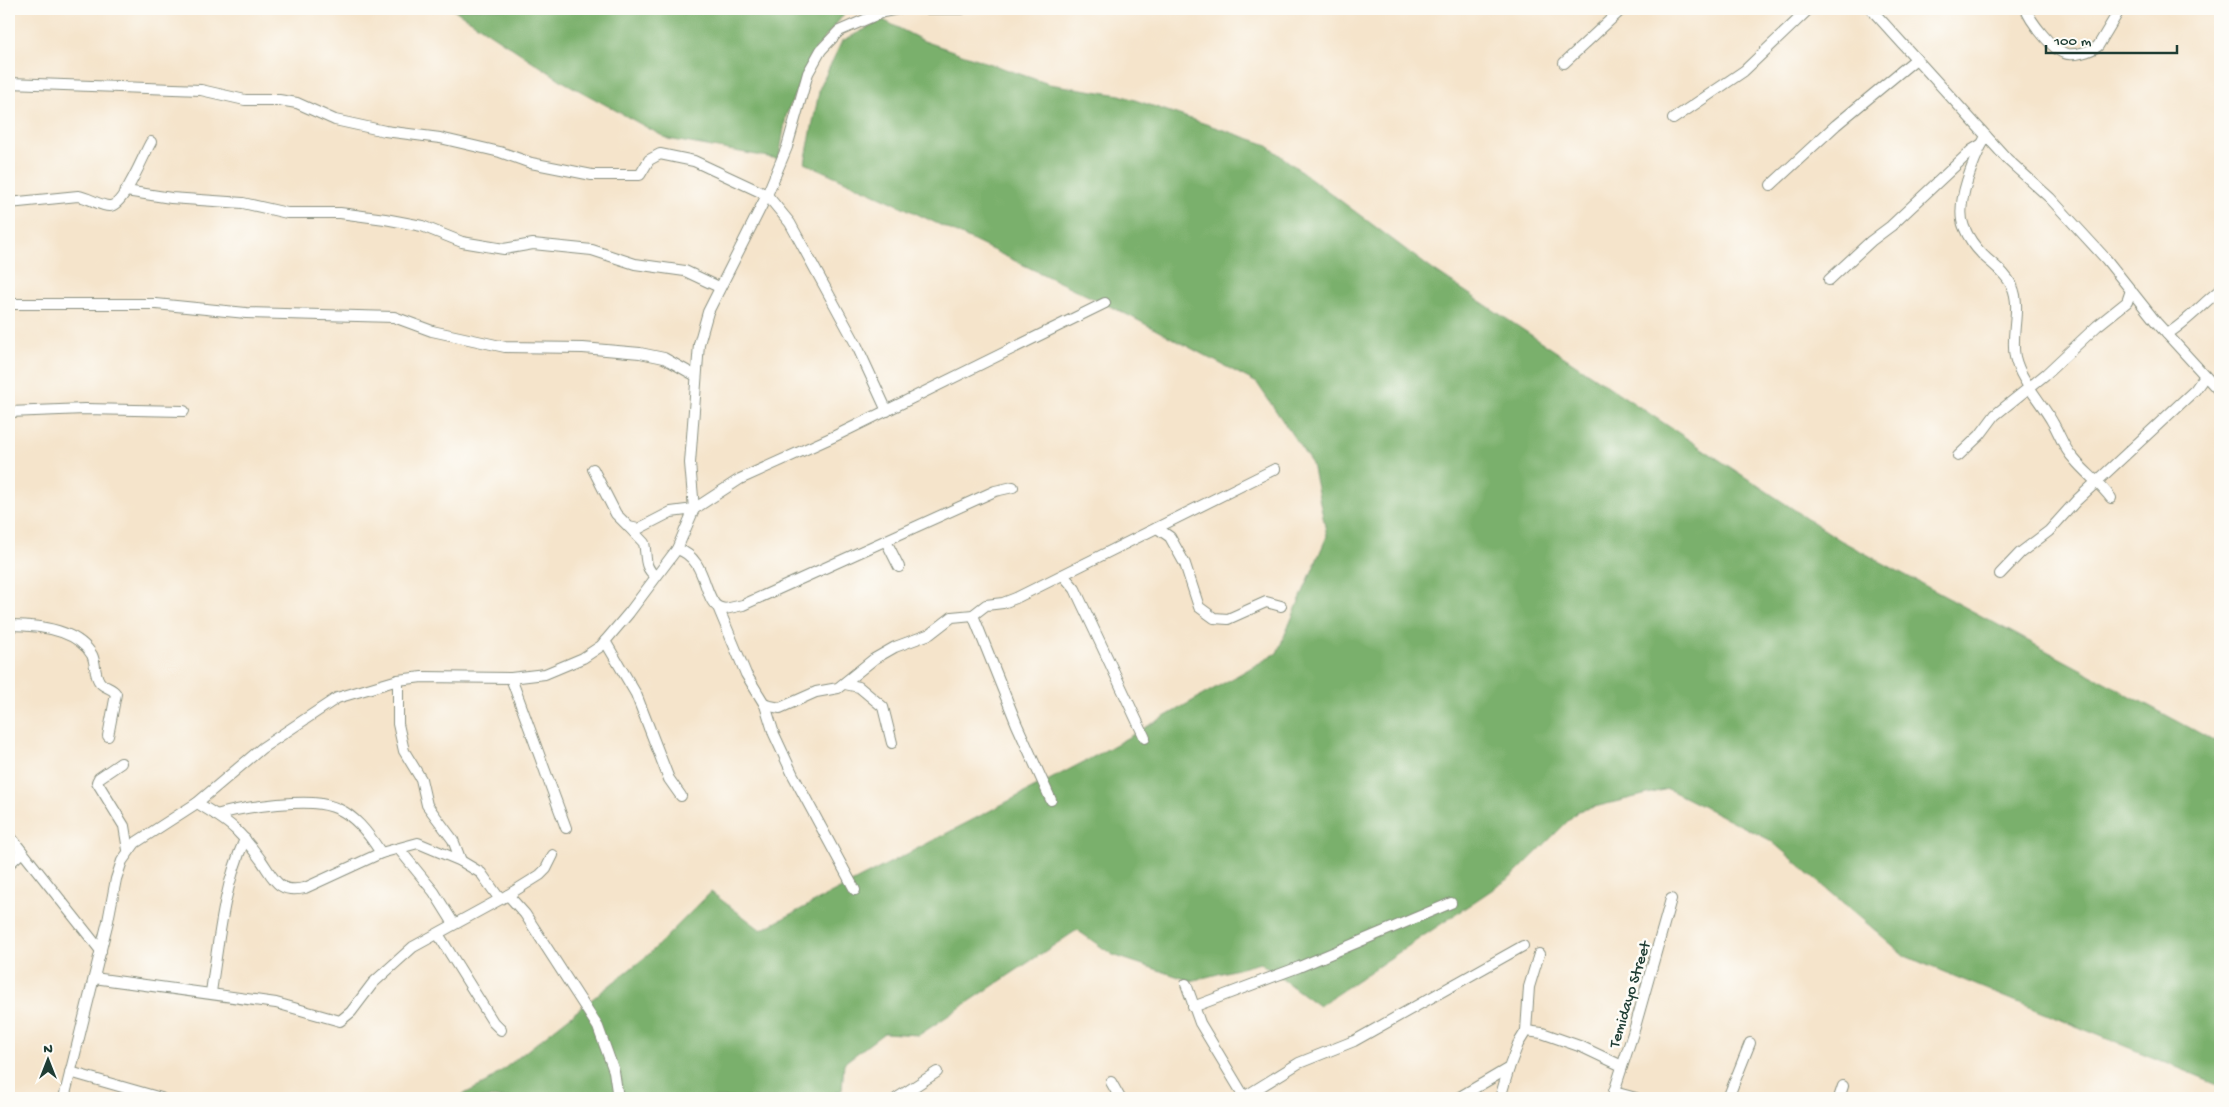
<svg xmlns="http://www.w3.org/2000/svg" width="2229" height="1107" font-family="'Gochi Hand',sans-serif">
  <rect width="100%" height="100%" fill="#fdfcf7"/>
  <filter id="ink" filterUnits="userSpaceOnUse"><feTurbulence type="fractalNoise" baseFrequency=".02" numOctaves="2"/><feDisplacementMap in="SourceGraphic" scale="10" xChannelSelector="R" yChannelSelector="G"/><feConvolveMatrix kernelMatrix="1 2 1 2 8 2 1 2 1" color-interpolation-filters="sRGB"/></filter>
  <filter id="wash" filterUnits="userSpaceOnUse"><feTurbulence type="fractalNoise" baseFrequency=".0096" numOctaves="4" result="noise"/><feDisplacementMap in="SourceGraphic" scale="20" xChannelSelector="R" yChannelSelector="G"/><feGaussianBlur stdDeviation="1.12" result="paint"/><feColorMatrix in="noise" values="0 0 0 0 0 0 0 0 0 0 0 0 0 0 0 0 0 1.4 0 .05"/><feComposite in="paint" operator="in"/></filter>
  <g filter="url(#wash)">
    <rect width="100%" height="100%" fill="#f5e4cb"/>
    <!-- forest -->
    <g fill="#7ab06c" stroke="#4c7650">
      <path d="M453 9H848L810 57 786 116 779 159 668 139 564 82Z"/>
      <path d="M883 20 924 41 1049 84 1120 95 1265 144 1433 270 1840 540 2220 744V1085L1905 956 1770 840 1668 789 1578 811 1514 875 1319 1006 1260 963 1191 981 1113 955 1077 930 919 1035 884 1033 844 1063 842 1090 823 1098H456L486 1083 648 955 711 892 761 930 1097 755 1277 653 1327 536 1312 464 1257 383 1128 315 888 200 805 163 820 87 842 41Z"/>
    </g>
  </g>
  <g filter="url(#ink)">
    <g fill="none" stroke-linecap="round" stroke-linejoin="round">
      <!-- minor casing -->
      <g stroke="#8a9080" stroke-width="12">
        <g id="minor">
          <path d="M928 9H962"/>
          <path d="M1871 9 2008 160 2050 198 2106 259 2156 322 2220 392"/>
          <path d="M2026 9C2030 21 2052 49 2064 53 2073 57 2091 51 2098 46L2120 9"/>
          <path d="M1564 63 1622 9"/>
          <path d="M9 83 201 90 245 100H279L297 103 335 120 385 131 440 138 500 152 531 163 592 175H640L649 160 660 154 694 161 767 195 790 223 857 346 887 411"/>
          <path d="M1673 119 1744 71 1809 9"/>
          <path d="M1986 136C1975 157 1954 204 1964 227 1968 237 1976 248 1983 255 1993 265 2005 272 2012 286 2022 308 2010 334 2015 357 2021 382 2041 401 2053 423 2060 435 2064 449 2074 459 2085 473 2100 483 2111 498"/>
          <path d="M1771 185 1836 125 1916 59"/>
          <path d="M126 191 171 198 243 203 287 213H340L385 219 422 226 462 242 504 249 533 244 592 250 635 264 685 271 719 287"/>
          <path d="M9 203 78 196C88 197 102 207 110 206 124 206 144 153 151 142"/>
          <path d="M1829 280 1871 241 1891 226 1972 150 1982 144"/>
          <path d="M9 304H156L246 313 394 317 432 331 505 347 583 348 640 353 664 358 696 376"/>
          <path d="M2167 334C2187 322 2202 304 2220 290"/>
          <path d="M9 412 85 409 184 411"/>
          <path d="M1958 456 1980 435 1995 415 2046 374 2097 326 2127 302 2131 290"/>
          <path d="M593 469 616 514 629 527 638 529 671 512 694 509 740 479 835 436 1105 303"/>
          <path d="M629 527 644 543C647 555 643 568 656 576"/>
          <path d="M1157 528 1170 537 1185 564 1199 607 1214 618 1228 619 1266 602 1281 606"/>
          <path d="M886 541 899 567"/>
          <path d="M677 549C707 558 703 598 718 607L746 674 765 705 774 734 793 775 855 890"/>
          <path d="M2000 574 2020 553 2049 531 2077 500 2195 390 2205 376"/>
          <path d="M1063 575 1075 589 1145 738"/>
          <path d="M718 607 725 609 743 605 995 491 1013 487"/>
          <path d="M973 615 1017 725 1051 800"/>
          <path d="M9 625C36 625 77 629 92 655 96 663 94 673 99 681 103 688 112 687 116 694L108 736"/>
          <path d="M605 641 636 694 669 779 681 796"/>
          <path d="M511 678 566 828"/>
          <path d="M398 680V724L404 751 421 779 427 805 453 840 461 861"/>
          <path d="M845 684 859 687 883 707 892 743"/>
          <path d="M765 705 780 708 816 692 838 688 874 659 895 647 930 634 952 617 973 615 986 605 1003 603 1016 598 1275 469"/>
          <path d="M121 763 99 778 97 782 124 826 128 850"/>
          <path d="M197 803C210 811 225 819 236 830 245 839 253 849 261 860 274 879 278 894 305 888L381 853 418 843 461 861 481 873 499 898"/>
          <path d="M216 815C237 809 256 806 278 804 332 799 351 806 381 853"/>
          <path d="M9 835 101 951"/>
          <path d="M399 849 434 892 454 924"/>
          <path d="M9 864 22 852"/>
          <path d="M508 895 525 914 598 1027 614 1071 618 1098"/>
          <path d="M438 934 493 1022 501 1030"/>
          <path d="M94 978 276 1003 340 1021 351 1012 373 983 413 947 508 895 540 875 546 869 553 855"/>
          <path d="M1186 984 1200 1023 1245 1098"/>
          <path d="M211 992C219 940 223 888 245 839"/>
          <path d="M1193 1007 1299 967 1451 903"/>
          <path d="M1526 1031 1542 1033 1582 1047 1622 1066"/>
          <path d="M70 1072 161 1098"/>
          <path d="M1111 1082 1120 1098"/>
          <path d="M1614 1092 1636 1098"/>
          <path d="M1244 1097 1299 1063 1354 1041 1523 946"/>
          <path d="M64 1098 108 921 116 879 122 861 135 843 197 803 262 748 337 698 398 680 422 677 511 678 545 674 583 658 601 646 629 613 677 549 694 509 690 463 699 344 708 312 767 195 787 147 808 73 821 50 839 31 883 12 898 9"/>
          <path d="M897 1098 937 1072"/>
          <path d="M1458 1098 1509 1068 1518 1044 1526 1031 1529 987 1539 954"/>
          <path d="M1500 1098 1509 1068"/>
          <path d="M1612 1098 1635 1027 1671 899"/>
          <path d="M1728 1098 1750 1043"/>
          <path d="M1839 1098 1843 1086"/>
        </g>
      </g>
      <!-- minor -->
      <use href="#minor" stroke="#fff" stroke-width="10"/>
    </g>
  </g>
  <g text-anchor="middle" stroke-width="5" stroke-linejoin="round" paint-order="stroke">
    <!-- street labels -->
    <g font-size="16" fill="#1f3d34" stroke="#fdfcf7">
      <text transform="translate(1628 994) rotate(-73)" y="6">Temidayo Street</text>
    </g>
  </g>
  <!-- margin -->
  <rect width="2229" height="1107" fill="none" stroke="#fdfcf7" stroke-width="30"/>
  <!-- north arrow -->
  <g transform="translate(48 1060)" stroke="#fdfcf7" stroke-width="4" paint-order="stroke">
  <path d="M0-4L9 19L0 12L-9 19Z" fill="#1f3d34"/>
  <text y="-8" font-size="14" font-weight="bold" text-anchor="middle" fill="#1f3d34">N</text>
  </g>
  <!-- scale -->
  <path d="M2046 45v8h131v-8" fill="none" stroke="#1f3d34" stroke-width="2.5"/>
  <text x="2054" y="45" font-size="15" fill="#1f3d34" stroke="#fdfcf7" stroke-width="4" paint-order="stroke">100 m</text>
</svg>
